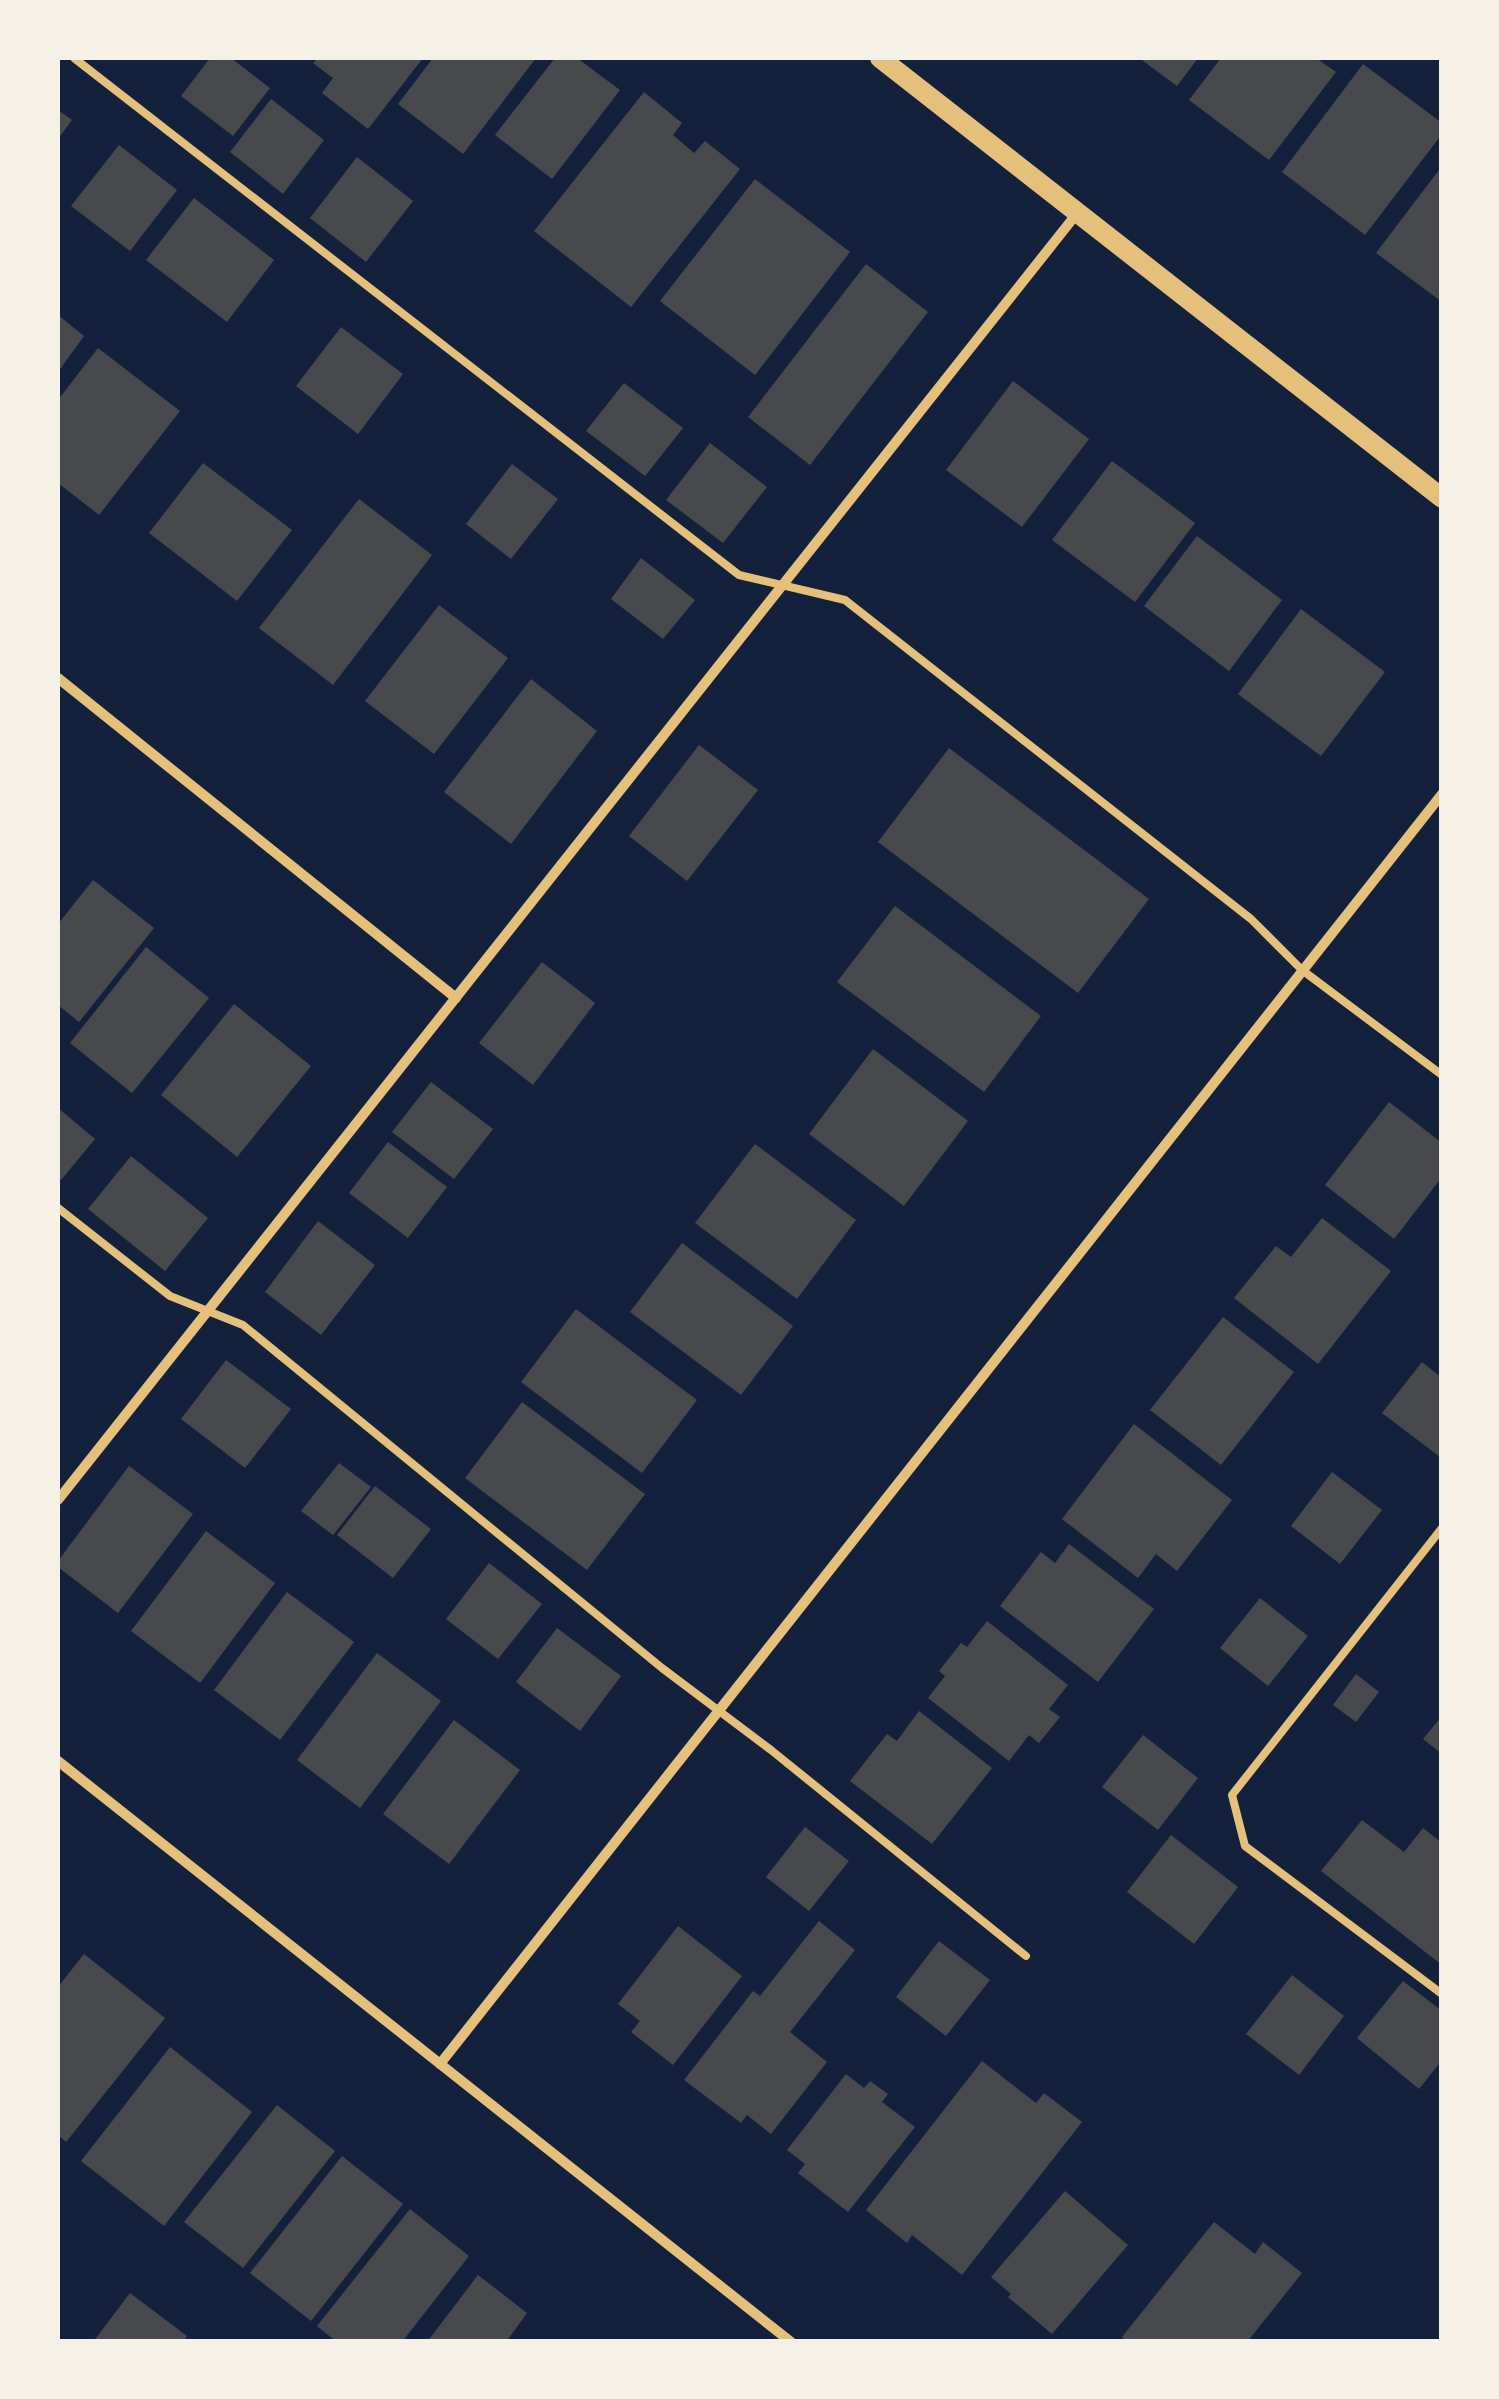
<svg xmlns="http://www.w3.org/2000/svg" width="1499" height="2399" font-family="Signika,sans-serif">
  <rect width="100%" height="100%" fill="#14213d"/>
  <!-- building -->
  <g fill="#48494c">
    <path d="M210 58H231L270 88 233 136 181 96Z"/>
    <path d="M318 58H423L368 129 322 93 333 78 313 63Z"/>
    <path d="M433 58H536L463 154 398 104Z"/>
    <path d="M555 58H577L620 90 552 179 495 135Z"/>
    <path d="M1139 58H1198L1177 86Z"/>
    <path d="M1221 58H1316L1336 72 1269 160 1189 100Z"/>
    <path d="M1363 64 1442 123V134L1365 235 1282 172Z"/>
    <path d="M644 92 682 123 673 135 694 153 705 141 740 169 631 307 534 231Z"/>
    <path d="M271 99 324 140 283 194 230 152Z"/>
    <path d="M58 110 72 120 58 139Z"/>
    <path d="M119 145 177 190 130 251 71 206Z"/>
    <path d="M357 157 413 201 366 262 310 218Z"/>
    <path d="M1442 166V302L1376 253Z"/>
    <path d="M755 179 850 252 755 375 660 301Z"/>
    <path d="M194 198 274 260 227 322 146 260Z"/>
    <path d="M866 264 928 312 810 465 748 417Z"/>
    <path d="M58 315 84 336 58 372Z"/>
    <path d="M341 327 403 374 358 434 296 386Z"/>
    <path d="M98 348 180 411 99 515 58 483V400Z"/>
    <path d="M1013 381 1089 439 1022 527 946 470Z"/>
    <path d="M624 383 683 428 645 476 586 431Z"/>
    <path d="M710 443 767 487 723 543 666 500Z"/>
    <path d="M1112 461 1195 523 1135 602 1052 540Z"/>
    <path d="M203 463 292 530 237 601 149 533Z"/>
    <path d="M512 464 558 499 511 559 466 524Z"/>
    <path d="M359 499 432 555 333 685 259 628Z"/>
    <path d="M1197 536 1282 600 1229 671 1144 606Z"/>
    <path d="M641 558 695 600 663 639 611 599Z"/>
    <path d="M439 605 508 658 434 754 365 701Z"/>
    <path d="M1301 609 1385 672 1321 756 1238 694Z"/>
    <path d="M531 679 597 731 511 844 444 792Z"/>
    <path d="M699 745 758 790 687 881 629 836Z"/>
    <path d="M949 748 1149 899 1078 993 878 842Z"/>
    <path d="M93 880 154 928 79 1022 58 1005V924Z"/>
    <path d="M895 906 1041 1016 984 1092 837 982Z"/>
    <path d="M146 947 209 998 132 1093 70 1043Z"/>
    <path d="M542 962 595 1003 533 1085 479 1043Z"/>
    <path d="M234 1004 311 1066 237 1157 161 1095Z"/>
    <path d="M873 1049 968 1121 904 1206 809 1134Z"/>
    <path d="M431 1082 493 1129 454 1179 392 1132Z"/>
    <path d="M1389 1102 1442 1143V1177L1394 1239 1325 1185Z"/>
    <path d="M58 1108 95 1139 61 1180 58 1177Z"/>
    <path d="M388 1142 447 1187 408 1238 349 1193Z"/>
    <path d="M755 1144 856 1220 797 1299 695 1223Z"/>
    <path d="M131 1156 208 1218 165 1271 88 1209Z"/>
    <path d="M1322 1218 1391 1271 1318 1364 1234 1298 1276 1246 1291 1257Z"/>
    <path d="M318 1221 375 1265 321 1335 265 1292Z"/>
    <path d="M682 1243 793 1326 741 1395 630 1312Z"/>
    <path d="M576 1309 697 1400 642 1473 521 1382Z"/>
    <path d="M1223 1317 1294 1372 1221 1465 1150 1410Z"/>
    <path d="M226 1360 291 1409 245 1468 181 1419Z"/>
    <path d="M1422 1362 1442 1378 1440 1457 1382 1413Z"/>
    <path d="M522 1402 645 1494 587 1570 465 1478Z"/>
    <path d="M1134 1424 1232 1500 1177 1571 1156 1554 1138 1578 1062 1519Z"/>
    <path d="M339 1463 371 1487 333 1535 301 1511Z"/>
    <path d="M129 1466 193 1514 118 1613 58 1567V1561Z"/>
    <path d="M1332 1472 1382 1510 1340 1564 1291 1526Z"/>
    <path d="M375 1486 431 1529 393 1578 337 1535Z"/>
    <path d="M206 1531 275 1583 200 1683 131 1631Z"/>
    <path d="M1069 1544 1154 1609 1098 1682 1000 1606 1041 1552 1055 1563Z"/>
    <path d="M489 1563 542 1604 498 1659 446 1619Z"/>
    <path d="M287 1592 354 1642 280 1740 214 1690Z"/>
    <path d="M1260 1598 1308 1636 1268 1686 1220 1648Z"/>
    <path d="M987 1621 1068 1685 1049 1709 1060 1717 1039 1743 1029 1735 1009 1761 928 1698 945 1676 939 1671 961 1643 967 1647Z"/>
    <path d="M557 1628 621 1676 580 1731 516 1682Z"/>
    <path d="M377 1653 441 1701 360 1808 297 1760Z"/>
    <path d="M1356 1674 1379 1692 1356 1722 1333 1705Z"/>
    <path d="M919 1711 992 1768 932 1844 850 1781 887 1734 897 1741Z"/>
    <path d="M1442 1716V1754L1423 1739Z"/>
    <path d="M454 1720 520 1770 449 1864 383 1814Z"/>
    <path d="M1143 1735 1198 1778 1158 1830 1102 1787Z"/>
    <path d="M1362 1820 1404 1852 1423 1828 1442 1843V1965L1321 1871Z"/>
    <path d="M805 1827 849 1861 809 1911 766 1877Z"/>
    <path d="M1171 1835 1238 1887 1194 1944 1127 1892Z"/>
    <path d="M819 1921 855 1950 790 2032 827 2062 771 2134 747 2115 741 2123 684 2080 753 1991 760 1996Z"/>
    <path d="M678 1926 742 1976 673 2065 631 2032 640 2021 618 2004Z"/>
    <path d="M939 1941 990 1980 946 2036 896 1997Z"/>
    <path d="M84 1954 165 2018 66 2142 58 2135V1987Z"/>
    <path d="M1292 1975 1344 2016 1299 2075 1246 2034Z"/>
    <path d="M1403 1981 1442 2011V2060L1419 2089 1357 2038Z"/>
    <path d="M170 2047 252 2112 164 2226 81 2161Z"/>
    <path d="M982 2061 1036 2103 1044 2093 1082 2122 962 2275 912 2235 907 2243 866 2210Z"/>
    <path d="M846 2074 864 2088 870 2081 888 2094 882 2102 915 2127 848 2212 798 2173 805 2164 787 2150Z"/>
    <path d="M277 2105 335 2151 243 2268 184 2222Z"/>
    <path d="M342 2156 403 2204 311 2321 250 2273Z"/>
    <path d="M1065 2191 1128 2245 1052 2334 1008 2297 1011 2294 991 2277Z"/>
    <path d="M410 2209 469 2256 402 2342H337L317 2326Z"/>
    <path d="M1214 2222 1255 2254 1263 2242 1302 2273 1247 2342H1127L1122 2337Z"/>
    <path d="M478 2275 527 2313 506 2342H427Z"/>
    <path d="M130 2293 187 2336 183 2342H93Z"/>
  </g>
  <g fill="none" stroke-linecap="round" stroke-linejoin="round">
    <!-- service -->
    <g stroke="#e5c07b" stroke-width="8">
      <path d="M74 58 739 575 845 600 1251 919 1302 970 1442 1075"/>
      <path d="M58 1208 170 1296 243 1325 662 1668 771 1750 1026 1956"/>
      <path d="M1442 1528 1232 1795 1245 1846 1442 1994"/>
    </g>
    <!-- minor -->
    <g stroke="#e5c07b" stroke-width="10">
      <path d="M58 678 456 998"/>
      <path d="M58 1500 1078 212"/>
      <path d="M58 1761 791 2342"/>
      <path d="M440 2064 1442 794"/>
    </g>
    <!-- secondary -->
    <path stroke="#e5c07b" stroke-width="20" d="M880 58 1442 498"/>
  </g>
  <!-- border -->
  <rect width="1499" height="2399" fill="none" stroke="#f6f1e7" stroke-width="120"/>
</svg>
